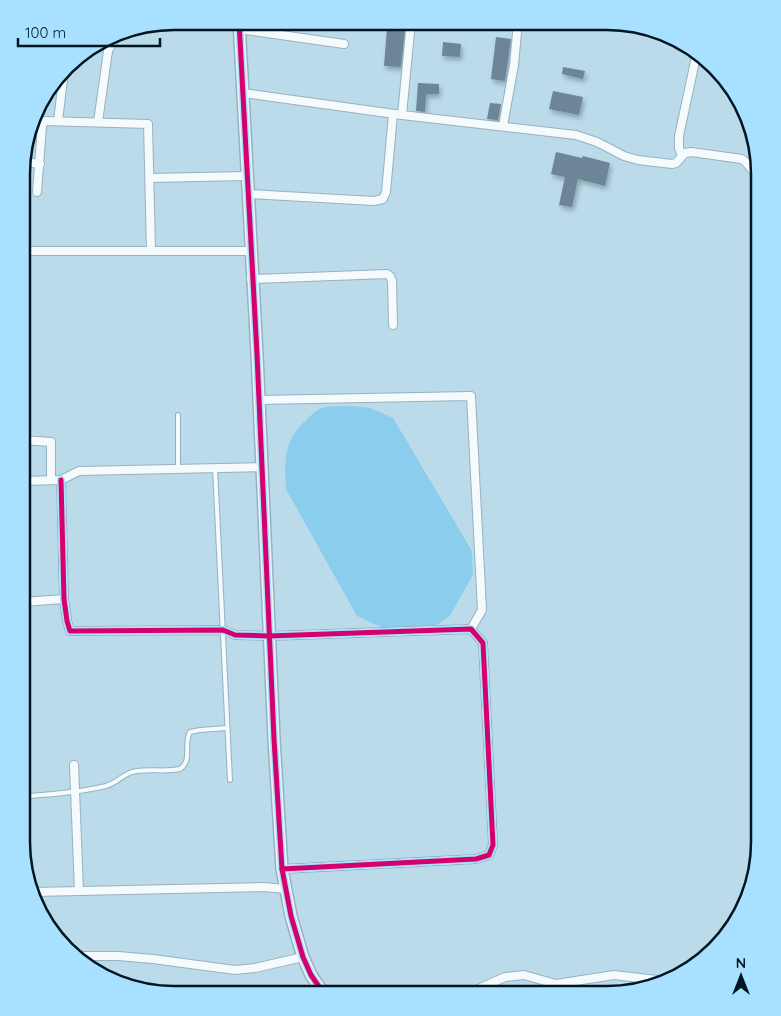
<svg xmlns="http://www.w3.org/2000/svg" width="781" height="1016" font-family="Quicksand,sans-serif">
  <defs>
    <filter id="shadow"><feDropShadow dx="2" dy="3.5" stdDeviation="2.5" flood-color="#0004"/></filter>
  </defs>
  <rect width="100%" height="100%" fill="#bbdbeb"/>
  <!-- green -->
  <path fill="#8bcded" d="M352 406 370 408 393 418 472 551 473 575 449 617 432 628H383L357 616 286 489C284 463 284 440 305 421 310 416 315 411 320 409 329 405 342 407 352 406Z"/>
  <!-- building -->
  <g fill="#6c8697" filter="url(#shadow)">
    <path d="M387 28 405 30 401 67 384 66Z"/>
    <path d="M496 37 511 39 505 81 491 79Z"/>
    <path d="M443 42 461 44 460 57 442 56Z"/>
    <path d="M563 67 585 71 583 79 562 74Z"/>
    <path d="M418 83 439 84V94H426L425 112 416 111Z"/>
    <path d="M553 91 583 97 579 115 549 109Z"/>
    <path d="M490 103 501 104 498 120 487 119Z"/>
    <path d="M556 152 582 158 583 156 610 163 605 186 578 179 572 207 559 205 565 177 551 174Z"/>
  </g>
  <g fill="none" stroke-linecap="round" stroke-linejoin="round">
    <!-- lane casing -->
    <g stroke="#95b2c0" stroke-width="6">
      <g id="lane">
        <path d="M215 468 230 780"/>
        <path d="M178 469V415"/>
        <path d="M21 797C50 794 78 793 106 786 118 783 124 772 137 771 151 769 166 772 180 769 193 760 183 744 190 732L200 730 227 728"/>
      </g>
    </g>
    <!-- street casing -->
    <g stroke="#95b2c0" stroke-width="10">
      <g id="street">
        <path d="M239 29 344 44"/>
        <path d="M243 93 402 115 576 135 597 142 624 156 638 160 672 164 676 163 685 153 691 152 742 159C750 164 750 172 760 174"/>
        <path d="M402 115 411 22"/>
        <path d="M58 121 64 71"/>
        <path d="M98 122 108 51 117 34"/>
        <path d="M503 126 514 65 518 22"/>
        <path d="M682 156 679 148V136L697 52"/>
        <path d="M23 162 40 164"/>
        <path d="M150 178 247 176"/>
        <path d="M37 192 42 126 44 121 148 124 151 251"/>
        <path d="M248 194 374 201 383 199 386 192 393 114"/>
        <path d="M760 209 757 203 760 193"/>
        <path d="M22 251H250"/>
        <path d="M251 279 387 274 390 276 392 281 393 325"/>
        <path d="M259 400 471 396 482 610 471 629"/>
        <path d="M22 440 51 442V480"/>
        <path d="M61 480 64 599 67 621 70 631 223 630 235 635 269 636 471 629 483 643 493 845 489 855 476 859 282 869"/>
        <path d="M22 481 61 480 79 471 262 467"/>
        <path d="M22 602 64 599"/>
        <path d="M74 765 79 891"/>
        <path d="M33 892 264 887 285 889"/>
        <path d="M78 956H118L153 959 235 970 255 968 303 957"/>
        <path d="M467 994 505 977 524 975 556 984 614 975 666 981"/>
      </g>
    </g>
    <!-- secondary casing -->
    <g stroke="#95b2c0" stroke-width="14">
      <path id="secondary" d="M239 21 257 354 274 739 282 869 291 916 303 957 311 975 324 994"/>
    </g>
    <!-- lane -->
    <use href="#lane" stroke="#f5fafc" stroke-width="4"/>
    <!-- street -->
    <use href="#street" stroke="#f5fafc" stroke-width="8"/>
    <!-- secondary -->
    <use href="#secondary" stroke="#edf4f8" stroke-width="11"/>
    <!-- cycleway casing -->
    <g stroke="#a7e1ff" stroke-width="8">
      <g id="cycleway">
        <path d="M239 21 257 354 274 739 282 869 291 916 303 957 311 975 324 994"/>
        <path d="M61 480 64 599 67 621 70 631 223 630 235 635 269 636 471 629 483 643 493 845 489 855 476 859 282 869"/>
      </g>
    </g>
    <!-- cycleway -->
    <use href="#cycleway" stroke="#d6006c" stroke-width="5"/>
  </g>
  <!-- crop -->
  <path d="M0 0H781V1016H0ZM174 30H607A144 144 0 0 1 751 174V842A144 144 0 0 1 607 986H174A144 144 0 0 1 30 842V174A144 144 0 0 1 174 30Z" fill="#a7e1ff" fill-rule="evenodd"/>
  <path fill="none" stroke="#011621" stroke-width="2.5" d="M174 30H607A144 144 0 0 1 751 174V842A144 144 0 0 1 607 986H174A144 144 0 0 1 30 842V174A144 144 0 0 1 174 30Z"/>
  <!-- north arrow -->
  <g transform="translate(741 976)" stroke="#a7e1ff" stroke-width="4" paint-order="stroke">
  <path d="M0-4L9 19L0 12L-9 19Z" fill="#011621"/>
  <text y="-8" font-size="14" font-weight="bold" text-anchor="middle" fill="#011621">N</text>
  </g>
  <!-- scale -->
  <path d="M18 38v8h142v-8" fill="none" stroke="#011621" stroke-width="2.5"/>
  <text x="25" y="38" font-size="15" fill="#011621" stroke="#a7e1ff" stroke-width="4" paint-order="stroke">100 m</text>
</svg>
